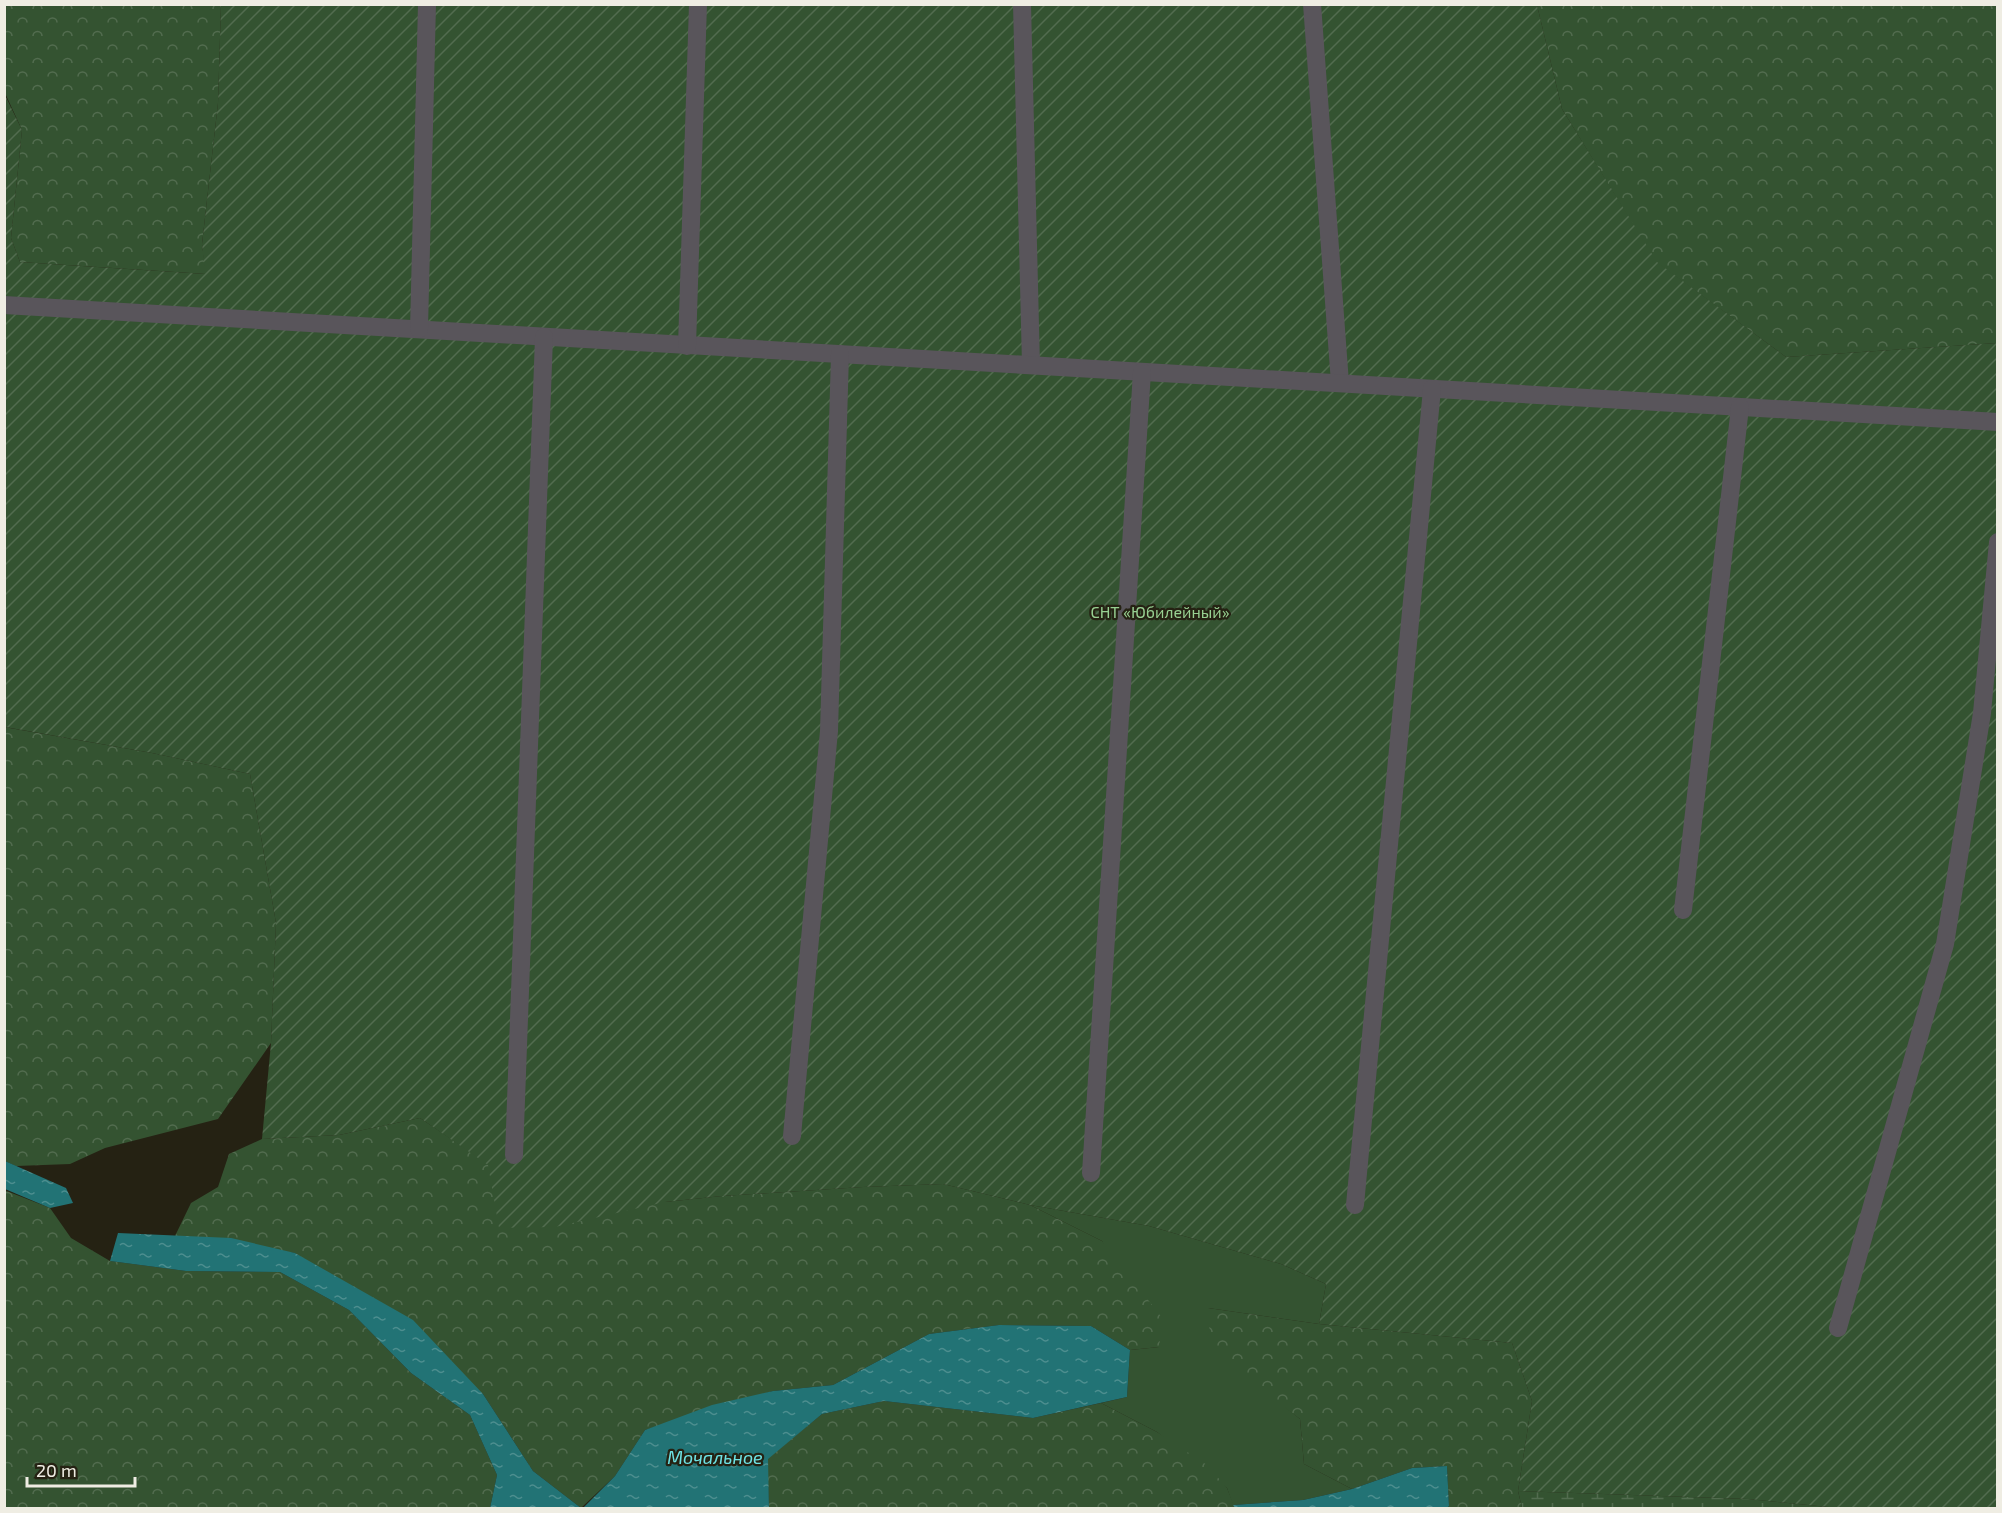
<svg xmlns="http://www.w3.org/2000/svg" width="2002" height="1513" font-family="'Exo 2',sans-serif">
  <defs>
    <pattern id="forest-crowns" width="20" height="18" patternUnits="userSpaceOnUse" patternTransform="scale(1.5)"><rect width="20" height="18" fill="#345331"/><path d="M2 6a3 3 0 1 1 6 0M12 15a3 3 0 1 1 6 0" fill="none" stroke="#526c4f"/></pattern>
    <pattern id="wetland-marsh" width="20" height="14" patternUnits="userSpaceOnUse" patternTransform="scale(1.5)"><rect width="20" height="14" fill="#345331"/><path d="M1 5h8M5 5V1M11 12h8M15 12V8" fill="none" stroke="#526c4f"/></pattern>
    <pattern id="garden-furrows" width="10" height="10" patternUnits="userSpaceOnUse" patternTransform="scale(1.5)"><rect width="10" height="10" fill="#345331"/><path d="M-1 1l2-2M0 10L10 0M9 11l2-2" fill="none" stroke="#526c4f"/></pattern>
    <pattern id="water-ripples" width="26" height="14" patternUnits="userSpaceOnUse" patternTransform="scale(1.5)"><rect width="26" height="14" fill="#227375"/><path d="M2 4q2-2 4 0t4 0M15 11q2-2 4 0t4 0" fill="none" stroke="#4d8e8f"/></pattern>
  </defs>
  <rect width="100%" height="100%" fill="#252213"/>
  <!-- grass -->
  <path fill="#345331" d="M1030 1205 1149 1226 1281 1264 1326 1284 1319 1324 1208 1308 1274 1398 1300 1419 1304 1464 1352 1489 1303 1500 1233 1505 1227 1488 1157 1432 1101 1403 1127 1397 1130 1350 1159 1347 1102 1241Z"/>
  <!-- forest -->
  <g fill="url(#forest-crowns)">
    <path d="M5 5H221L218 103 202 244 206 274 20 262 11 238 22 130 5 93Z"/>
    <path d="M1537 5H1997V343L1786 357 1656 262 1562 109Z"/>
    <path d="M4 727 152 753 250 774 276 923 271 1043 218 1119 105 1148 70 1164 16 1166 5 1161Z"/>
    <path d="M420 1118 488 1164 665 1202 722 1196 863 1187 943 1184 1030 1205 1102 1241 1163 1319 1159 1347 1130 1350 1091 1326 999 1325 929 1334 833 1385 773 1391 645 1430 615 1476 581 1508 533 1471 483 1394 295 1253 175 1236 191 1203 218 1187 229 1154 262 1139 339 1135Z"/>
    <path d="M4 1190 50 1208 71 1238 110 1261 186 1271 280 1272 349 1310 411 1373 470 1415 497 1475 490 1508H5Z"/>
    <path d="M1208 1308 1319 1324 1512 1343 1532 1401 1518 1491 1522 1508H1447L1449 1506 1447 1466 1412 1468 1352 1489 1304 1464 1300 1419 1211 1352Z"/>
    <path d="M884 1401 1033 1418 1101 1403 1157 1432 1207 1465 1227 1488 1235 1508H769L767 1459 822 1414Z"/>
  </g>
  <!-- wetland -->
  <path fill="url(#wetland-marsh)" d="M1518 1491 1748 1499 1838 1508H1522Z"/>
  <!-- garden -->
  <path fill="url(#garden-furrows)" d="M221 5H1537L1562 109 1657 262 1786 357 1997 343V1508H1838L1748 1499 1518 1491 1532 1401 1512 1343 1319 1324 1326 1284 1281 1264 1149 1226 1030 1205 943 1184 863 1187 722 1196 665 1202 555 1227 499 1228 488 1165 420 1118 339 1135 262 1139 271 1043 276 923 250 774 152 753 5 727 4 93 22 130 11 238 20 262 205 274 202 244 218 103Z"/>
  <!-- water -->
  <g fill="url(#water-ripples)">
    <path d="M5 1161 66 1188 73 1203 50 1208 5 1189Z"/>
    <path d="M118 1233 231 1238 295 1253 413 1320 483 1394 533 1471 581 1508H490L497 1475 470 1415 411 1373 349 1310 280 1272 186 1271 110 1261Z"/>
    <path d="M999 1325 1091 1326 1130 1350 1127 1397 1033 1418 884 1401 822 1414 768 1459 769 1508H583L615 1476 645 1430 712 1405 773 1391 833 1385 929 1334Z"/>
    <path d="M1447 1466 1449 1506 1447 1508H1235L1233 1505 1303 1500 1352 1489 1412 1468Z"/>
  </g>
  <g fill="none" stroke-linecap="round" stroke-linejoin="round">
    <!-- minor -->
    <g stroke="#59555b" stroke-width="18">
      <path d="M1022 4 1031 365"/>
      <path d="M1312 4 1340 383"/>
      <path d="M4 305 1998 422"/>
      <path d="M419 329 427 4"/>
      <path d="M687 346 698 4"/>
      <path d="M1683 910 1740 407"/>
      <path d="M792 1136 829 731 840 354"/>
      <path d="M514 1155 544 337"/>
      <path d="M1091 1173 1142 372"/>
      <path d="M1355 1205 1432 389"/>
      <path d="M1838 1328 1945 944 1982 713 1998 542"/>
    </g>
  </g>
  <g text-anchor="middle" stroke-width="4.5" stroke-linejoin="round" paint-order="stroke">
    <!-- park labels -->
    <g font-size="16" fill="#98d192" stroke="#252213">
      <text x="1160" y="618">СНТ «Юбилейный»</text>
    </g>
    <!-- water labels -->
    <g font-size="18" font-style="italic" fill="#6ee3e5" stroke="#252213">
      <text x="715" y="1464">Мочальное</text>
    </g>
  </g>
  <!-- border -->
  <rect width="2002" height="1513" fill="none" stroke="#efede3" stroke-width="12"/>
  <!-- scale -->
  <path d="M27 1477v9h108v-9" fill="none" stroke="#efede3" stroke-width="3"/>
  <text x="36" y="1477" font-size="18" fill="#efede3" stroke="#252213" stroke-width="4.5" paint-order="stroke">20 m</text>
</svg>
